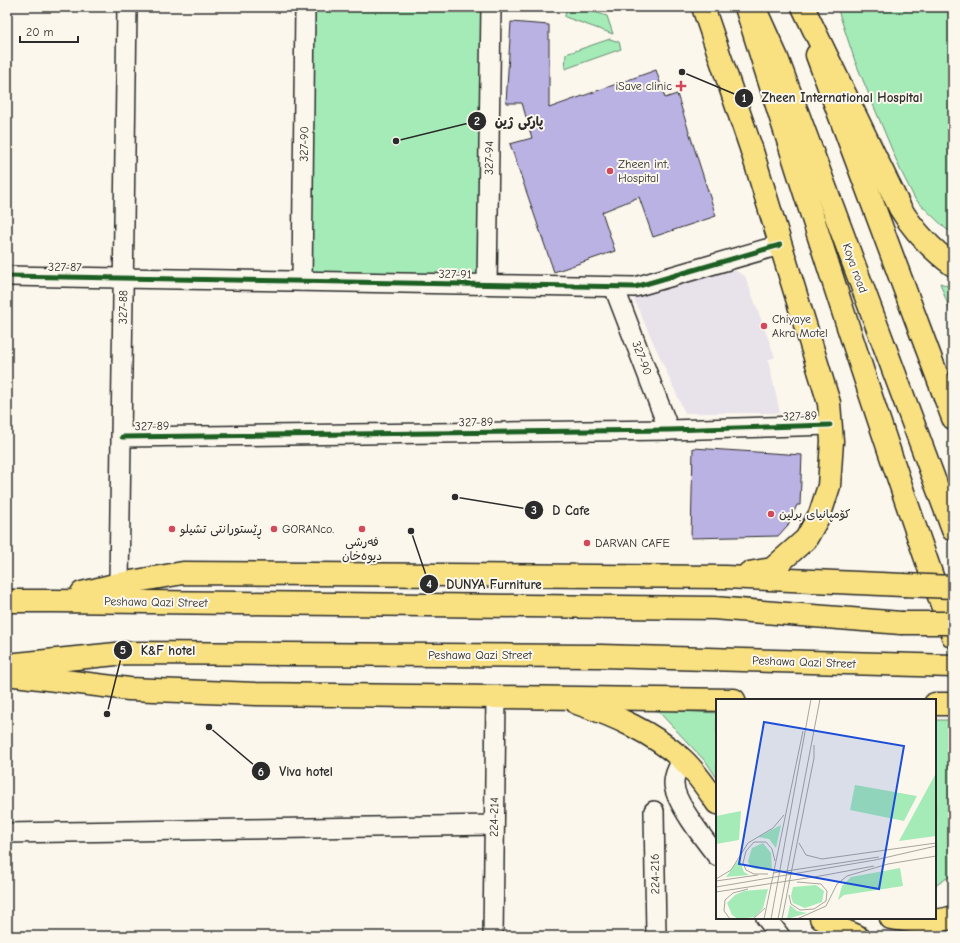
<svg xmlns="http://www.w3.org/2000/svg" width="960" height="943" font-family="'Comic Neue','Playpen Sans Arabic',sans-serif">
  <rect width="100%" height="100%" fill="#fbf7ec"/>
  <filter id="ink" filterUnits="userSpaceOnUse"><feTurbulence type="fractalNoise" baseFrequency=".025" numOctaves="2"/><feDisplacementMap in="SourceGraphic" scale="8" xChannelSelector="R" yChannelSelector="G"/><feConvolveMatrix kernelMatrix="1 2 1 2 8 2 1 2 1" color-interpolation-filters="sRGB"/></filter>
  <g filter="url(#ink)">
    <!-- built -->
    <path fill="#e8e2ea" d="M734 270 745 276 775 357 768 360 780 413H685L632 295Z"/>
    <!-- green -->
    <g fill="#a5ebb8" stroke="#688b72">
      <path d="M311 7H484L481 278 308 275Z"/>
      <path d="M566 7H579L607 16 613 34 565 17Z"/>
      <path d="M837 7H953V232L946 229 915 199 900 169 855 61Z"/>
      <path d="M610 39 619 42 621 49 565 69 566 54Z"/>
      <path d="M940 283 953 288V319Z"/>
      <path d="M657 710 717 713V778L707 763Z"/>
      <path d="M935 720H953V874L935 886Z"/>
    </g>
    <!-- building -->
    <g fill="#bbb2e4" stroke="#2b2b2b">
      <path d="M511 22 549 25V108L656 70 665 98 677 94 716 216 653 237 639 197 602 212 615 251 554 272 510 144 532 138 522 103H506Z"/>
      <path d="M693 448 802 455 800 505H797L788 525 778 536 691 538Z"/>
    </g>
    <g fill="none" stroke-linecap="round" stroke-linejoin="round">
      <!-- minor casing -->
      <g stroke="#2b2b2b" stroke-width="22">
        <g id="minor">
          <path d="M7 276 635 287 780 245"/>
          <path d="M302 281 305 7"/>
          <path d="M487 284 491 7"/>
          <path d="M614 287 669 430"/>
          <path d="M122 437 669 430 830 425"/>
          <path d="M119 584 127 7"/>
          <path d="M683 760C678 767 674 774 674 783 673 800 706 842 717 856"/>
          <path d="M654 811 656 936"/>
          <path d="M7 833 494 825"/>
          <path d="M766 918 780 936"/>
          <path d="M493 936 496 698"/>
        </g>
      </g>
      <!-- major casing -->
      <g stroke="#2b2b2b" stroke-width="25">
        <g id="major">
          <path d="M746 7C812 218 879 428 953 636"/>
          <path d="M817 55 945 397"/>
        </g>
      </g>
      <!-- highway casing -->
      <g stroke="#2b2b2b" stroke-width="25">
        <g id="highway">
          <path d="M703 7 751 148 829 403 832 441 829 486 820 514 806 539 772 569 749 573"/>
          <path d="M754 7 777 58 953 530"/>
          <path d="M803 7 900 208C914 231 931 249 953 265"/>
          <path d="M945 397 953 418"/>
          <path d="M82 593 119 584 183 573 725 577 903 585"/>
          <path d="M7 601H54L714 608 901 623"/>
          <path d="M7 665 126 653 601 656 953 666"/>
          <path d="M7 674 129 689 256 694 734 700"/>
          <path d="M577 703C615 716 652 732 682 759 696 772 707 788 717 803"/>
          <path d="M935 704H953"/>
          <path d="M821 918 843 930 857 936"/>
          <path d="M891 918C912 922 933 924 953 917"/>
        </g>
      </g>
      <!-- minor -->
      <use href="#minor" stroke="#fbf7ec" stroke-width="19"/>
      <!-- major -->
      <use href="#major" stroke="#f9e181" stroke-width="22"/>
      <!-- highway -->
      <use href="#highway" stroke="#f9e181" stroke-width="22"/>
      <!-- highway-bridge casing -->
      <g stroke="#2b2b2b" stroke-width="25" stroke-linecap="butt">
        <g id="highway-bridge">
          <path d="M903 585 953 587"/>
          <path d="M901 623H953"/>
        </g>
      </g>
      <!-- highway-bridge -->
      <use href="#highway-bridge" stroke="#f9e181" stroke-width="22"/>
      <!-- cycleway casing -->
      <g stroke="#fbf7ec" stroke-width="8">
        <g id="cycleway">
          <path d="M7 276 635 287 780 245"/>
          <path d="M122 437 669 430 830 425"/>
        </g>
      </g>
      <!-- cycleway -->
      <use href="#cycleway" stroke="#1b5e20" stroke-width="5"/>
    </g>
  </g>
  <!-- markers -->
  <g fill="#d1495b" stroke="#fbf7ec" stroke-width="1.5">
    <path d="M679 80h4v4h4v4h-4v4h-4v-4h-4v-4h4z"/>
    <circle cx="610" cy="171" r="4"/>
    <circle cx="764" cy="326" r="4"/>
    <circle cx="771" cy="514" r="4"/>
    <circle cx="172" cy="529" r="4"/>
    <circle cx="274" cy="529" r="4"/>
    <circle cx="362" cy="529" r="4"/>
    <circle cx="587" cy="543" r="4"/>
  </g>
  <g text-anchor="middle" stroke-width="4" stroke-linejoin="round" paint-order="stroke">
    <!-- poi labels -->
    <g font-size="12" fill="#2b2b2b" stroke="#fbf7ec" text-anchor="start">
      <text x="672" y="90" text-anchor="end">iSave clinic</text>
      <text x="618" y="168">Zheen int.<tspan x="618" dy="14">Hospital</tspan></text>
      <text x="772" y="323">Chiyaye<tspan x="772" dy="14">Akra Motel</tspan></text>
      <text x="779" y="518">کۆمپانیای برلین</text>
      <text x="180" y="533">ڕێستورانتی تشیلو</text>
      <text x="282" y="533">GORANco.</text>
      <text x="362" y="546" text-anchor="middle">فەرشی<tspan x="362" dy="14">دیوەخان</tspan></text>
      <text x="595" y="547">DARVAN CAFE</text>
    </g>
    <!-- street labels -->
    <g font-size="12" fill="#2b2b2b" stroke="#fbf7ec">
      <text transform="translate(304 144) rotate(-89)" y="4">327-90</text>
      <text transform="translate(489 158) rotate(-89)" y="4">327-94</text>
      <text transform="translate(65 267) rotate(1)" y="4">327-87</text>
      <text transform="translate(855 268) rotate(70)" y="4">Koya road</text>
      <text transform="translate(455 274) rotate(1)" y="4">327-91</text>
      <text transform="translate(123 307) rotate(-89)" y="4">327-88</text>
      <text transform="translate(642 358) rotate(69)" y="4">327-90</text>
      <text transform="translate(800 416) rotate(-2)" y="4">327-89</text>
      <text transform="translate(476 422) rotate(-1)" y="4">327-89</text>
      <text transform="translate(152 426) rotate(-1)" y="4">327-89</text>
      <text transform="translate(156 602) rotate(1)" y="4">Peshawa Qazi Street</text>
      <text x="480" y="659">Peshawa Qazi Street</text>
      <text transform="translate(804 662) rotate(2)" y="4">Peshawa Qazi Street</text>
      <text transform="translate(494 817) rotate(-89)" y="4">224-214</text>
      <text transform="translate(655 874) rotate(-91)" y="4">224-216</text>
    </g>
  </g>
  <!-- overview -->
  <g transform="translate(716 699)">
    <rect width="220" height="220" fill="#fbf7ec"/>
    <path d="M220 74V137L183 142ZM139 86 201 97 188 122 134 111ZM25 112 23 141 0 145V117ZM65 126 60 149 53 140 42 138ZM47 144 55 154 56 171 40 170 34 168 32 162 36 149ZM23 160 28 173 33 176 10 178ZM184 169 187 187 128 196 122 201 126 187 135 178ZM100 186 108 192 106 203 89 209 77 204 75 197 77 188ZM52 190 47 209 39 218 22 220 16 216 11 204 19 196 28 192ZM74 206 81 212 91 214 71 220Z" fill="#a5ebb8"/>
    <path fill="none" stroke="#a8a59f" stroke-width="1" d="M83 144 90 156 106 160 220 144M57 174 163 158M52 175H38L30 171 27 164 30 152 38 143H50L56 150 59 162M104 177 158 167M0 180 15 171 32 144 57 129 68 116M0 182 42 176M0 188 159 161 220 147M0 193 104 177M73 196 75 205 84 211 98 210 110 202 111 192 105 185 81 183M14 220 8 212 9 201 17 194 32 190M37 220 49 209M48 220 87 32M55 220 95 0M62 220 104 0M66 220 98 59V46M81 220 110 207 121 185 131 177 172 165 220 157"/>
    <path fill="#1d4ed8" fill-opacity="0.15" stroke="#1d4ed8" stroke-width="2" d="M48 23 188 47 163 190 23 165Z"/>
    <rect width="220" height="220" fill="none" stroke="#2b2b2b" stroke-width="2"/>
  </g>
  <!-- callouts -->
  <path fill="none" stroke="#2b2b2b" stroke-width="1.5" d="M682 72L744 98M396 141L477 121M455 497L534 510M411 531L429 584M107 714L123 650M209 727L261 771"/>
  <g fill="#2b2b2b" stroke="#fbf7ec" stroke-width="1.5">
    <circle cx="682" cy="72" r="4"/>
    <circle cx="396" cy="141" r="4"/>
    <circle cx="455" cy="497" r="4"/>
    <circle cx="411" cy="531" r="4"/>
    <circle cx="107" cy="714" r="4"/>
    <circle cx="209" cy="727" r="4"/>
    <circle cx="744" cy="98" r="10"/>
    <circle cx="477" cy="121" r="10"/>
    <circle cx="534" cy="510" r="10"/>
    <circle cx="429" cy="584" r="10"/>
    <circle cx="123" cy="650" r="10"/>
    <circle cx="261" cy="771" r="10"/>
  </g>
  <g font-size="12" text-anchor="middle" font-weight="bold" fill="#fff">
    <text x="744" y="102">1</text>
    <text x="477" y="125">2</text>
    <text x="534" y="514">3</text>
    <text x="429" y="588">4</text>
    <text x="123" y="654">5</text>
    <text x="261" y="776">6</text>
  </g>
  <g font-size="13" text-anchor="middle" font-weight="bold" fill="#2b2b2b" stroke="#fbf7ec" stroke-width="4" stroke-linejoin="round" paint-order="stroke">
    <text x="842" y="102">Zheen International Hospital</text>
    <text x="519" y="126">پارکی ژین</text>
    <text x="571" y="515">D Cafe</text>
    <text x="494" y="589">DUNYA Furniture</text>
    <text x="168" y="655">K&amp;F hotel</text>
    <text x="306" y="776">Viva hotel</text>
  </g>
  <!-- margin -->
  <rect width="960" height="943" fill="none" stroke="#fbf7ec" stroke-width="24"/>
  <rect x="12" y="12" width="936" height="919" fill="none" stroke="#2b2b2b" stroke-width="1.5" filter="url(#ink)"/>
  <!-- scale -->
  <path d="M20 36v6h58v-6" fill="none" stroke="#2b2b2b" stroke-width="2"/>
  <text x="26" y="36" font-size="12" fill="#2b2b2b" stroke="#fbf7ec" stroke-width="3" paint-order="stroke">20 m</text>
</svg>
